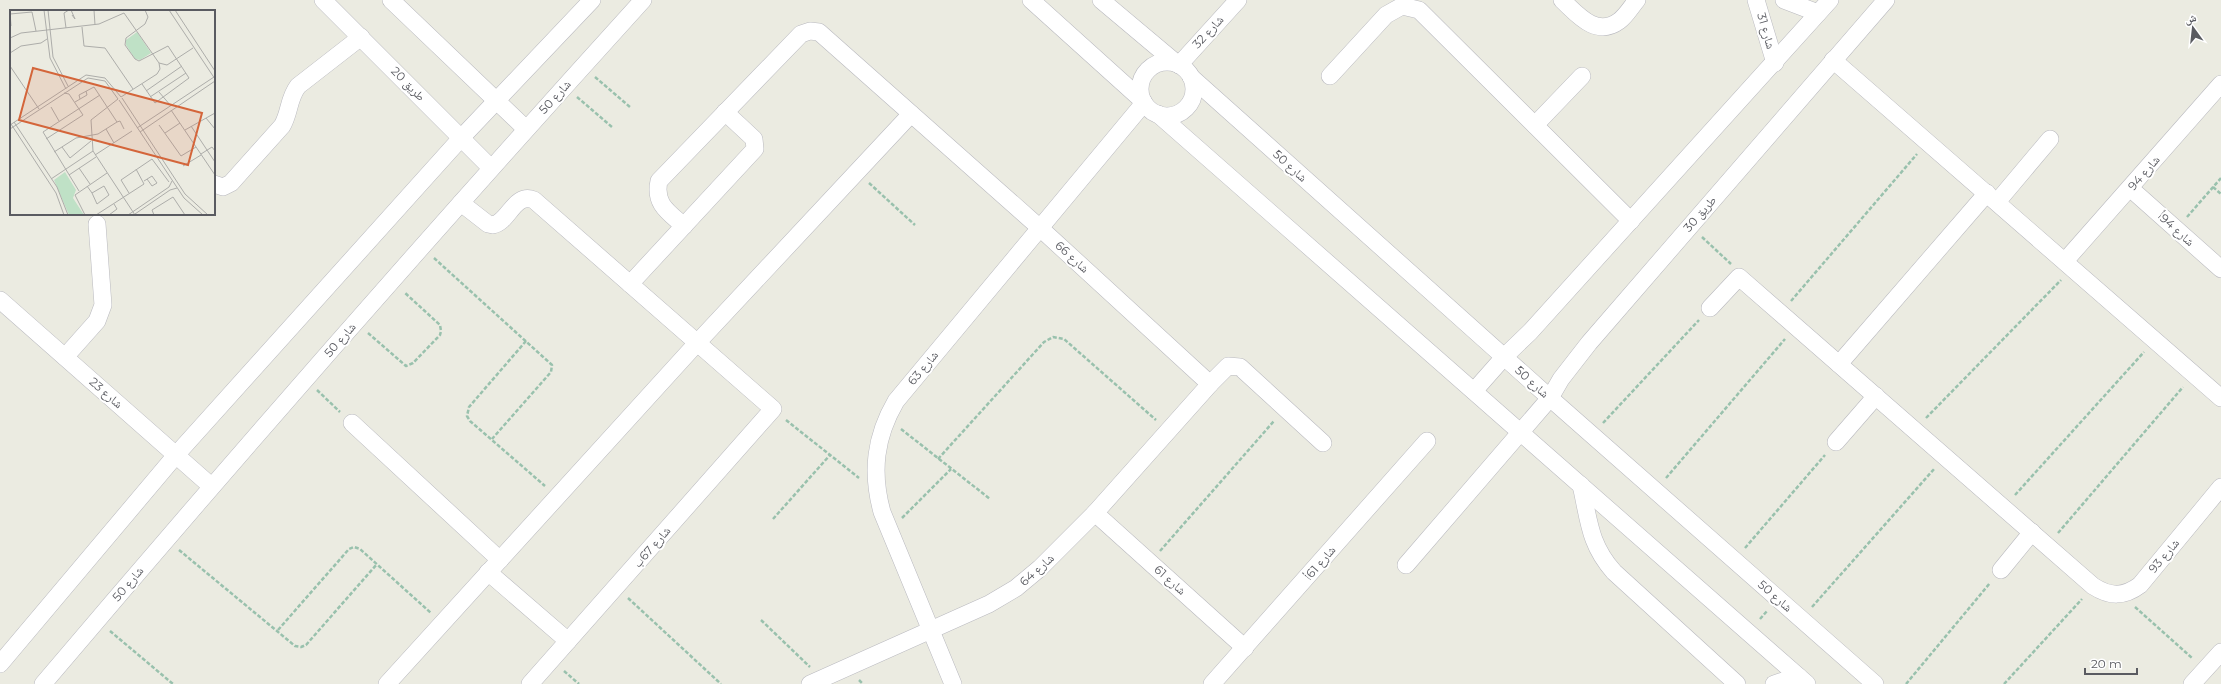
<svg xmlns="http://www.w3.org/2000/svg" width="2221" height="684" font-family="Montserrat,'Noto Naskh Arabic',sans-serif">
  <rect width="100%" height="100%" fill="#ebebe1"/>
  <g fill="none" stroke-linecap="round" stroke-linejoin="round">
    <!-- minor casing -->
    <g stroke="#b9b9bf" stroke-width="18">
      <g id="minor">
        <path d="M323 0 491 168"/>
        <path d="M391 0 526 129"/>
        <path d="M1031 0 1143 101"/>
        <path d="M1101 0 1176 63"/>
        <path d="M1562 0C1577 14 1596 38 1619 21 1626 16 1631 7 1637 0"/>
        <path d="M1756 0 1775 63"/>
        <path d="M1784 0 1818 13"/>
        <path d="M1833 60 2221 398"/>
        <circle cx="1167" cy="89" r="27"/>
        <path d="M1179 65 1238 0"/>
        <path d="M1330 76 1386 15 1402 6 1419 10 1631 221"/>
        <path d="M1191 77 1550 398 1875 684"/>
        <path d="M1158 114 1807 684"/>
        <path d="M1535 125 1582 76"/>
        <path d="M214 184 223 187 231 183 282 126C290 113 288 99 298 86L361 37"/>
        <path d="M2131 189 2221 269"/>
        <path d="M1997 202 2050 139"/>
        <path d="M461 203 488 224 493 225C509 222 514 192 534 200L773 409 530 684"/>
        <path d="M684 226C668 212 654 204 659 181L801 34 810 31 819 32 1040 228 1210 384 1228 366 1240 367 1323 443"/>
        <path d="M2065 261 2221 84"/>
        <path d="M630 284 755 149 754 139 725 112"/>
        <path d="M0 300 211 486"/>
        <path d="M1710 308 1739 277 2093 586C2110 597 2124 597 2140 585L2221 487"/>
        <path d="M65 357 97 321 103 305 97 224"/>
        <path d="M1839 364 1987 193"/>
        <path d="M1474 391 1504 357 1530 332 1830 0"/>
        <path d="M352 423 500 560"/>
        <path d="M1836 442 1876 396"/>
        <path d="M1581 485C1589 520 1589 544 1614 572L1737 684"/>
        <path d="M1095 513 1245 648"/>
        <path d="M1406 565 1550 398 1561 379 1589 343 1886 0"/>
        <path d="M2001 570 2032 532"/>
        <path d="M488 572 568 641"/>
        <path d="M0 664 176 455 462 137 592 0"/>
        <path d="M43 684C239 453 439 225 643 0"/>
        <path d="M387 684 697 343 911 114"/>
        <path d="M810 684 989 604 1016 588 1040 568 1095 513 1210 384"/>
        <path d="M953 684 882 512C871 472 875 437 896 401L1144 103"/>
        <path d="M1212 684 1427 441"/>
        <path d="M1774 684 1798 676"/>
        <path d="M2192 684 2221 652"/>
      </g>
    </g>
    <!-- path -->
    <g stroke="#99c1ad" stroke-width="2.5" stroke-dasharray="4 2" stroke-linecap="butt">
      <path d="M595 77 630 107"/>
      <path d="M577 97 612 127"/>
      <path d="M869 183 915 225"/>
      <path d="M2213 187 2221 194"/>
      <path d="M2187 217 2221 178"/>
      <path d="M1702 237 1731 264"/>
      <path d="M434 258 552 365 551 372 492 439"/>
      <path d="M1791 301 1917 154"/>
      <path d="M368 333 406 366 413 363 440 335 441 331 440 325 404 292"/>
      <path d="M526 341 469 407 467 416 470 421 545 486"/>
      <path d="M317 390 340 412"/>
      <path d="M1926 418 2061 280"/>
      <path d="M786 420 859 478"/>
      <path d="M1603 423 1699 320"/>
      <path d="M901 429 990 499"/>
      <path d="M938 459 1044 342 1053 337 1064 339 1156 420"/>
      <path d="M1666 478 1785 339"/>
      <path d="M2015 495 2144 352"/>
      <path d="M902 518 951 469"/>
      <path d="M773 519 830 455"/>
      <path d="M2058 533 2183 387"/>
      <path d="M1745 548 1825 455"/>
      <path d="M179 550 295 646 301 647 306 645 377 564"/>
      <path d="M1160 551 1274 421"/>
      <path d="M628 598 721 684"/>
      <path d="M1812 607 1935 468"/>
      <path d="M2135 607 2192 658"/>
      <path d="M1760 619 1767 611"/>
      <path d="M761 620 810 667"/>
      <path d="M278 630 349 549 354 547 360 549 431 613"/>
      <path d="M110 631 173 684"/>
      <path d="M564 671 579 684"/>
      <path d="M859 680 863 684"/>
      <path d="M1906 684 1990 583"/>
      <path d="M2004 684 2082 599"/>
    </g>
    <!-- minor -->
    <use href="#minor" stroke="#fff" stroke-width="17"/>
  </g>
  <g text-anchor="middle" stroke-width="4" stroke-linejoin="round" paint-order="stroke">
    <!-- street labels -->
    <g font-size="12" fill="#5a5b61" stroke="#fff">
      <text transform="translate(1766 31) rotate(74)" y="4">شارع 31</text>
      <text transform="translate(1208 32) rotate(-48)" y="4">شارع 32</text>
      <text transform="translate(408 84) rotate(45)" y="4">طريق 20</text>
      <text transform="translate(555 97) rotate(-48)" y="4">شارع 50</text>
      <text transform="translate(1290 166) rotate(42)" y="4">شارع 50</text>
      <text transform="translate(2144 173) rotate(-49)" y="4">شارع 94</text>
      <text transform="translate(1700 214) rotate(-49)" y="4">طريق 30</text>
      <text transform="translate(2176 229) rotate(42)" y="4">شارع 94أ</text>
      <text transform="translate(1072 257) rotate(42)" y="4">شارع 66</text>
      <text transform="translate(340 340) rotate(-49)" y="4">شارع 50</text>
      <text transform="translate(923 368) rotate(-50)" y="4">شارع 63</text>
      <text transform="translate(1532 382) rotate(42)" y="4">شارع 50</text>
      <text transform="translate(106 393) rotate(41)" y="4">شارع 23</text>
      <text transform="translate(652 547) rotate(-49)" y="4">شارع 67ب</text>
      <text transform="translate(2164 556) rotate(-50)" y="4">شارع 93</text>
      <text transform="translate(1320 563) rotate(-49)" y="4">شارع 61أ</text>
      <text transform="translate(1037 570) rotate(-42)" y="4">شارع 64</text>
      <text transform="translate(1170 580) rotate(42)" y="4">شارع 61</text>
      <text transform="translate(128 584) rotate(-50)" y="4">شارع 50</text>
      <text transform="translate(1775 596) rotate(41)" y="4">شارع 50</text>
    </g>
  </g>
  <!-- overview -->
  <g transform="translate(10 10)">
    <rect width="205" height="205" fill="#ebebe1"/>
    <path d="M127 22 141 43 130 50 125 49 116 35V30ZM55 162 66 180 63 188 74 205H59L44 170Z" fill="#bfe1c6"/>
    <path fill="none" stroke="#adadaa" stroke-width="1" d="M34 0 40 48 56 79M38 0 43 47 58 76M61 0 65 9 62 5M84 0 85 15M159 0 205 69M165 0 205 61M0 2 1 16M0 4 22 2 26 21M72 17 74 36 95 38 123 79M56 18 54 3 59 0M0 28 11 23 89 14 114 3 149 53 150 59 147 64 111 87M0 43 11 36 31 33 37 29M149 53 157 55 183 38M0 56 29 99M132 74 145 93 179 68 158 36 129 51 125 49 115 35 116 28 135 14 138 7 135 0M136 81 172 56M149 82 161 96M140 87 176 63M112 88 175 184 198 205M70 89 69 85 84 77 107 112 110 111 114 119M108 89 81 110 83 141 125 205M109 90 174 188 193 205M65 92 77 85 76 81M41 97 49 111M161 100 205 165M196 108 205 119M4 112 47 177 58 205M1 114 46 183 54 205M0 115 76 65 95 68 111 87M149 115 171 146 186 137M181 116 205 152M127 118 204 67M0 119 78 68 95 71 108 89M96 119 104 133M175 120 205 103M130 122 205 71M155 123 170 113M36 129 73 105 59 84 54 83M52 137 60 148 81 131M44 142 66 128 88 124 107 112M191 144 202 137 205 141M85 145 122 121M173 156 191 145M69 158 80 174M59 165 86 147M41 169 83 141M134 171 142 166 147 173 142 176 137 169M77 176 82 183 94 176 99 185 87 194 82 183M69 181 33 122 90 85M119 183 111 170 142 149 159 172M125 204 160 180 167 178M75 205 65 185 97 163M86 205 134 174 126 159M99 205 107 199 104 194M118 205 159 177 162 171M144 205 142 200 163 187 175 205"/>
    <path fill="#d4653a" fill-opacity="0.15" stroke="#d4653a" stroke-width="2" d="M23 58 192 103 178 155 9 110Z"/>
    <rect width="205" height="205" fill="none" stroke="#5a5b61" stroke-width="2"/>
  </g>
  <!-- north arrow -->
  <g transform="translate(2193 28) rotate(345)" stroke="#ffffff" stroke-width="3" paint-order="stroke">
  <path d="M0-3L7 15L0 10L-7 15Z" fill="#5a5b61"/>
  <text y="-6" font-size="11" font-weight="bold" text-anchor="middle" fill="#5a5b61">ش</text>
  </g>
  <!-- scale -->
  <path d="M2085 668v6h52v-6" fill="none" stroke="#5a5b61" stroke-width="2"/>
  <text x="2091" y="668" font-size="12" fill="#5a5b61" stroke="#ffffff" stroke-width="3" paint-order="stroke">20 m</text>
</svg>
